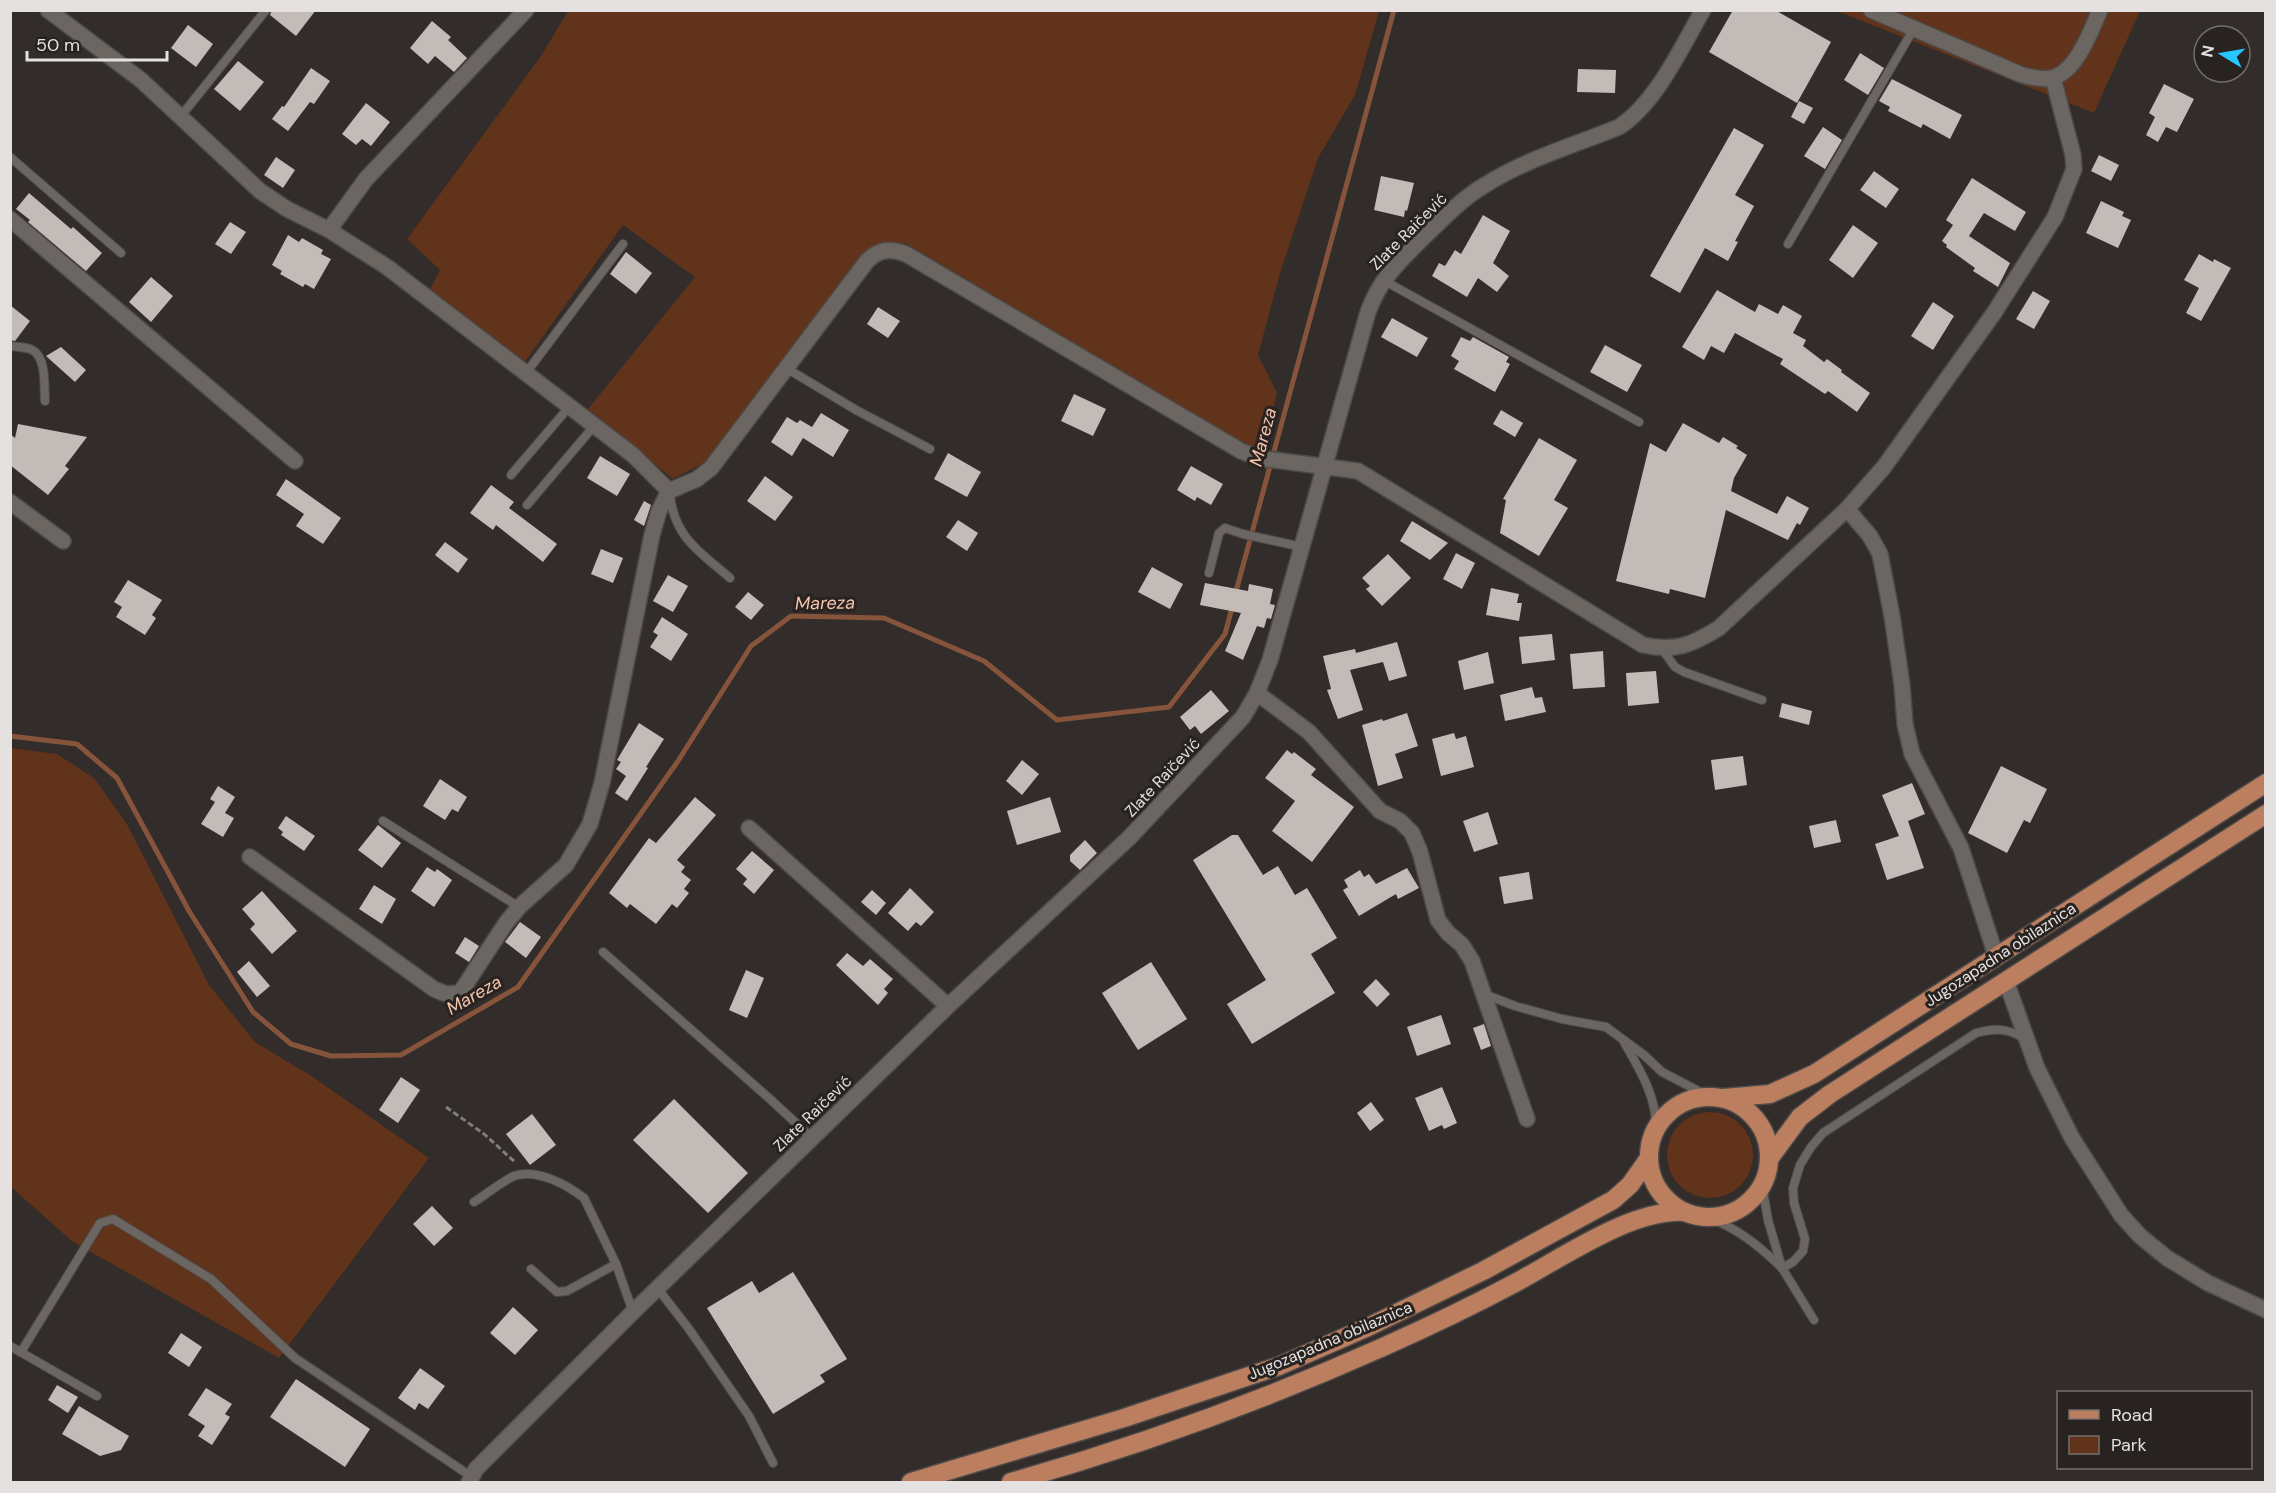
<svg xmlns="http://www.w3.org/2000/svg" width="2276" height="1493" font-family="'DM Sans',sans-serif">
  <rect width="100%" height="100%" fill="#322c2a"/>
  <!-- green -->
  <g fill="#60331a">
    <path d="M568 11H1379L1355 95 1318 158 1280 273 1258 355 1277 393 1262 454 905 243H880L860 262 704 463 673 479 588 409 695 277 623 225 524 363 430 290 440 270 407 239 541 56Z"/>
    <path d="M1837 11H2140L2094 113Z"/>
    <path d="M10 748 57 754 94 778 128 826 209 985 255 1042 313 1077 429 1158 279 1358 73 1242 11 1187Z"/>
    <circle cx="1710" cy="1155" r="43"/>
  </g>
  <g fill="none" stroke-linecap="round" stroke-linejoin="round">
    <!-- stream -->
    <g stroke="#86543b" stroke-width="5">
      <path d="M1235 595 1394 10"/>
      <path d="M10 736 77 744 117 778 189 911 253 1012 291 1044 331 1056 401 1055 518 987 678 761 751 646 791 616 884 618 984 661 1057 720 1169 707 1225 634 1233 604"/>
    </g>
  </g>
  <!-- building -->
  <g fill="#c2bbb8">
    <path d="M272 10H316L296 36 270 15Z"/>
    <path d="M1733 10H1775L1831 42 1797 103 1709 52Z"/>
    <path d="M432 21 451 37 448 40 467 58 454 72 435 56 428 64 410 48Z"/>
    <path d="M188 25 213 44 196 67 171 48Z"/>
    <path d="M1860 53 1884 68 1868 95 1844 80Z"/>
    <path d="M238 61 264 82 240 111 214 89Z"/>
    <path d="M311 68 330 81 314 104 310 102 288 131 272 119 282 106 284 107Z"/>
    <path d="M1578 69 1616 70 1615 93 1577 92Z"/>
    <path d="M1892 79 1962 115 1950 139 1923 124 1921 128 1888 111 1890 107 1879 101Z"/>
    <path d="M2164 84 2194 99 2177 132 2166 127 2158 142 2146 135 2155 117 2149 113Z"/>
    <path d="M1799 101 1813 108 1804 124 1791 117Z"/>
    <path d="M366 103 390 122 371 146 362 139 356 145 342 134Z"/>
    <path d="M1823 127 1842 140 1825 169 1804 156Z"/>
    <path d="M1734 128 1764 145 1735 195 1754 206 1735 241 1738 242 1728 261 1705 248 1680 293 1650 276Z"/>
    <path d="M2099 155 2119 165 2111 181 2091 171Z"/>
    <path d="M276 157 295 170 283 188 264 175Z"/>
    <path d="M1874 171 1899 189 1886 208 1860 190Z"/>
    <path d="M1381 176 1414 183 1407 211 1405 210 1404 217 1374 210Z"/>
    <path d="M1972 178 2026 212 2015 231 1984 213 1969 236 2010 263 1998 287 1973 271 1975 268 1946 247 1947 245 1942 241 1953 225 1946 220Z"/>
    <path d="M29 193 71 229 73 227 102 253 86 271 28 222 30 220 16 209Z"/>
    <path d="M2101 201 2124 212 2122 216 2131 220 2118 248 2086 233Z"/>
    <path d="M1483 215 1510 231 1493 263 1509 276 1497 292 1478 278 1467 297 1432 276 1439 263 1445 266 1455 250 1461 254Z"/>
    <path d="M230 222 246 232 231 254 215 244Z"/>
    <path d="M1853 225 1878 243 1853 278 1829 260Z"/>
    <path d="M288 235 299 242 302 238 323 250 321 254 331 259 314 289 305 284 303 287 280 274 282 271 272 265Z"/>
    <path d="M626 252 652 273 636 294 610 274Z"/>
    <path d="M2199 254 2213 262 2214 259 2231 268 2201 321 2186 313 2199 288 2184 280Z"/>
    <path d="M151 277 173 296 151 322 129 302Z"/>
    <path d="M1717 290 1755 312 1759 304 1778 314 1783 305 1802 316 1793 333 1806 340 1803 346 1824 362 1827 359 1842 370 1841 372 1870 393 1857 412 1828 391 1825 394 1780 364 1783 359 1735 333 1724 353 1711 346 1704 360 1682 347Z"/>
    <path d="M2033 291 2050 301 2034 329 2016 319Z"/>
    <path d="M1933 302 1954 316 1933 350 1911 336Z"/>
    <path d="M10 305 30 321 15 341 10 340Z"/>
    <path d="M878 307 900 321 888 338 867 324Z"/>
    <path d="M1392 318 1428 338 1417 357 1381 337Z"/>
    <path d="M1461 337 1470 341 1473 337 1509 357 1506 362 1510 364 1495 392 1454 369 1459 361 1451 356Z"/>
    <path d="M1605 345 1642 365 1627 392 1590 372Z"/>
    <path d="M61 347 86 370 75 382 46 356Z"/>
    <path d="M1074 394 1106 409 1093 436 1061 421Z"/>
    <path d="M1501 410 1523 423 1515 437 1493 424Z"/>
    <path d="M821 413 849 430 833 457 803 438 792 456 771 442 787 417 797 423 800 420 812 427Z"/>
    <path d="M1683 423 1719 443 1723 437 1738 446 1736 448 1747 455 1734 478 1731 491 1777 514 1787 496 1809 508 1800 525 1797 523 1788 540 1726 510 1705 598 1670 589 1669 594 1616 581 1650 443 1666 452Z"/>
    <path d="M18 424 87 437 65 466 69 469 48 495 10 465V434L15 438Z"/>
    <path d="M1539 438 1577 460 1554 500 1568 508 1539 556 1500 533 1506 500 1503 499Z"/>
    <path d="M948 453 981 472 967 497 934 479Z"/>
    <path d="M600 456 630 474 617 496 587 478Z"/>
    <path d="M1191 466 1223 484 1211 505 1197 497 1195 501 1177 490Z"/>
    <path d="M765 476 793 497 775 521 747 501Z"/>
    <path d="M286 479 341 518 323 544 296 526 304 514 276 495Z"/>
    <path d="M491 485 514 502 509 508 557 544 543 562 496 525 493 530 470 513Z"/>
    <path d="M644 501 651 505 644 526 634 520Z"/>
    <path d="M958 520 978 533 967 551 946 537Z"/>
    <path d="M1412 521 1448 543 1430 560 1400 541Z"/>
    <path d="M445 542 468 559 458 573 435 555Z"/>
    <path d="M601 549 623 558 613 583 591 574Z"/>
    <path d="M1456 553 1475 563 1462 589 1443 579Z"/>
    <path d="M1388 554 1411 578 1382 606 1366 589 1370 586 1362 578Z"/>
    <path d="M1152 567 1183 584 1170 609 1138 592Z"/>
    <path d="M668 575 688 586 673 612 653 601Z"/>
    <path d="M128 580 162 600 152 615 156 618 145 635 116 617 122 607 114 602Z"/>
    <path d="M1205 583 1248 591 1249 584 1273 589 1270 604 1275 605 1271 619 1267 618 1264 628 1257 626 1243 660 1225 651 1241 613 1200 605Z"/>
    <path d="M1491 588 1519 594 1517 603H1522L1519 621 1486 615Z"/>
    <path d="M748 592 764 605 751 620 735 607Z"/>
    <path d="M662 617 688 634 671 661 650 647 658 635 653 632Z"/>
    <path d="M1552 634 1555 660 1522 664 1519 637Z"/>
    <path d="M1397 642 1407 676 1389 681 1383 662 1350 670 1363 710 1338 719 1327 690 1331 689 1323 656 1355 649 1356 653Z"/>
    <path d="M1603 651 1605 687 1573 689 1570 654Z"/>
    <path d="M1488 652 1494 683 1464 690 1458 661Z"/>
    <path d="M1656 671 1659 703 1628 706 1626 673Z"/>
    <path d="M1532 687 1535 698 1542 697 1546 712 1505 721 1500 695Z"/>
    <path d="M1211 690 1229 711 1201 734 1195 726 1190 730 1180 717Z"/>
    <path d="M1782 703 1812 711 1809 725 1779 717Z"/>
    <path d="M1407 713 1418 746 1395 754 1403 778 1378 786 1362 725 1382 719 1383 721Z"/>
    <path d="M639 723 664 739 646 767 648 768 627 801 615 793 626 776 616 769 621 762 617 760Z"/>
    <path d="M1454 733 1456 739 1466 736 1474 767 1441 776 1432 739Z"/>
    <path d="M1287 750 1292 754 1294 752 1316 769 1311 775 1354 807 1312 862 1272 831 1295 801 1265 778Z"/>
    <path d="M1743 756 1747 785 1715 790 1711 760Z"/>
    <path d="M1022 760 1039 774 1022 795 1006 781Z"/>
    <path d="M2001 766 2047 789 2030 823 2024 820 2007 853 1968 833Z"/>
    <path d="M440 779 467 797 458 812 452 809 445 820 423 806Z"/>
    <path d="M1912 783 1925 814 1908 821 1924 868 1887 880 1875 844 1899 836 1882 795Z"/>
    <path d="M218 786 235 797 225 813 234 818 223 837 201 824 215 802 210 799Z"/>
    <path d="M695 797 716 815 677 860 685 867 681 872 691 880 684 889 689 893 677 908 672 904 656 924 630 904 627 908 609 893 649 838 656 843Z"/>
    <path d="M1050 797 1061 832 1017 845 1007 811Z"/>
    <path d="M1488 812 1498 844 1474 852 1463 821Z"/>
    <path d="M286 816 315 836 304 851 281 835 283 832 278 828Z"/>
    <path d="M1836 820 1841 842 1814 848 1809 826Z"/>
    <path d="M378 825 401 843 382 868 358 850Z"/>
    <path d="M1232 835H1238L1263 875 1278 866 1295 895 1307 888 1337 938 1311 954 1335 993 1252 1044 1227 1004 1266 980 1193 860Z"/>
    <path d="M1085 840 1097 853 1080 870 1070 861V855Z"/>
    <path d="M752 851 774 870 754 894 743 884 747 879 736 869Z"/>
    <path d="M427 867 435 872 437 869 452 880 434 907 411 891Z"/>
    <path d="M1407 868 1419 888 1398 899 1396 894 1359 916 1343 890 1348 887 1344 880 1360 870 1364 877 1369 874 1376 884Z"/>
    <path d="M1529 872 1533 899 1504 904 1499 877Z"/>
    <path d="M374 885 396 899 382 924 359 909Z"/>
    <path d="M910 888 934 912 921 926 916 922 908 931 888 913Z"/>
    <path d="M872 890 886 903 876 915 861 902Z"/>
    <path d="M262 891 297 931 272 954 250 929 255 924 242 909Z"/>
    <path d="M520 922 541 937 526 958 505 942Z"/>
    <path d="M465 937 479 946 469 962 455 953Z"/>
    <path d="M847 953 863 966 870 959 893 979 884 989 888 993 878 1005 836 965Z"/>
    <path d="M249 961 270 986 257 997 237 972Z"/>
    <path d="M1151 962 1187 1019 1138 1050 1102 993Z"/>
    <path d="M746 970 764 978 747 1018 729 1010Z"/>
    <path d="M1376 979 1390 994 1377 1007 1363 992Z"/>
    <path d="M1441 1015 1451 1044 1417 1056 1407 1027Z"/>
    <path d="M1484 1024 1491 1046 1481 1050 1473 1028Z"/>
    <path d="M401 1077 420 1090 398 1123 379 1110Z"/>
    <path d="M1442 1087 1457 1123 1444 1129 1442 1125 1429 1131 1415 1098Z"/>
    <path d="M674 1099 748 1173 708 1213 633 1140Z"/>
    <path d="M1371 1102 1384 1120 1370 1131 1357 1113Z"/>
    <path d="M532 1114 556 1145 530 1165 506 1134Z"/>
    <path d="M432 1206 453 1228 434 1246 413 1224Z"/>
    <path d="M793 1272 847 1359 820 1375 825 1382 773 1414 707 1308 752 1281 759 1293Z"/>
    <path d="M513 1307 538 1330 515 1355 490 1333Z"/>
    <path d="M181 1333 202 1347 189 1367 168 1353Z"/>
    <path d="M420 1368 445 1386 428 1409 419 1403 415 1410 398 1398Z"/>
    <path d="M296 1379 370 1429 345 1467 270 1417Z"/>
    <path d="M57 1385 78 1397 68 1413 48 1400Z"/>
    <path d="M206 1388 232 1404 225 1414 230 1417 212 1445 198 1436 205 1426 188 1415Z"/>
    <path d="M79 1406 129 1436 121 1450 100 1456 62 1434Z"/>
  </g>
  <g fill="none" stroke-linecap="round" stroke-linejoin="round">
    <!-- lane casing -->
    <g stroke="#4e4a48" stroke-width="10">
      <g id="lane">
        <path d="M181 116 266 10"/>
        <path d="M10 157 121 253"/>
        <path d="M1788 244 1913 30"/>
        <path d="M1383 280 1639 422"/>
        <path d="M10 346C17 347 24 347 30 349 47 355 44 386 45 401"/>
        <path d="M786 368 856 410 930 449"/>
        <path d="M526 373 623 244"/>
        <path d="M511 475 569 407"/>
        <path d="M670 496C675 538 700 552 730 578"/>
        <path d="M527 505 594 426"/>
        <path d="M1209 573 1219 533 1225 528 1243 534 1302 547"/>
        <path d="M1662 649 1675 667 1684 672 1762 700"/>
        <path d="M383 821 519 907"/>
        <path d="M603 952 770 1099 812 1138"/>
        <path d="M1484 994 1515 1006 1562 1019 1606 1027 1644 1055 1662 1072 1708 1096"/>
        <path d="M1624 1042C1640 1070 1657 1097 1656 1129"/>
        <path d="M1762 1185 1768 1220 1782 1268 1814 1320"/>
        <path d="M474 1202C487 1194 501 1182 514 1176 537 1168 567 1185 584 1198L616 1264 633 1312"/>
        <path d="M1706 1217C1736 1227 1758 1245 1781 1267"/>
        <path d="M1782 1268 1793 1262 1803 1251 1805 1239 1794 1203 1793 1188 1800 1165 1811 1147 1823 1133 1976 1033C1995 1028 2007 1028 2024 1038"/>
        <path d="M531 1269 557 1292 567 1291 616 1264"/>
        <path d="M658 1289 689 1329 749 1416 773 1463"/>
        <path d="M10 1346 97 1396"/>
        <path d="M21 1352 100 1223 113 1219 211 1279 295 1358 472 1477"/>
      </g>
    </g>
    <!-- street casing -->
    <g stroke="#4e4a48" stroke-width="18">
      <g id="street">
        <path d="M48 10 141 80 260 191 287 209 329 230 387 267 633 455 669 491"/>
        <path d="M1871 10 2022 75C2031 77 2041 80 2051 78 2076 73 2091 31 2100 10"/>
        <path d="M10 219 295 461"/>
        <path d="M329 230 366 179 526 10"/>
        <path d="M10 502 63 541"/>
        <path d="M1847 509 1870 536 1880 554 1892 616 1902 685 1905 724 1912 754 1961 848 1996 956"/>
        <path d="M1257 693 1309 732 1380 811 1400 821 1412 833 1420 852 1438 920 1448 933 1462 945 1472 961 1527 1119"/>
        <path d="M749 828 948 1006"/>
        <path d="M250 857 434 989 446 994 460 993 506 923 519 907 566 865 590 824 602 783 652 535 659 511 669 491 697 479 711 468 867 261C879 249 890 248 906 254L1241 451 1259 458 1358 471 1643 645C1675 652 1692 645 1719 628L1847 509 1884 467 1994 313 2055 217 2074 169 2073 155 2053 78"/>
        <path d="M2006 981 2037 1068 2072 1138 2121 1215 2140 1236 2167 1258 2208 1283 2266 1310"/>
        <path d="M469 1482 476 1469 633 1312 948 1006 1129 838 1243 717 1257 693 1270 660 1368 312C1380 279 1398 263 1422 239 1442 220 1461 199 1485 185 1526 159 1575 145 1619 127 1656 103 1681 48 1703 10"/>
      </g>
    </g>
    <!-- primary casing -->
    <g stroke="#4e4a48" stroke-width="21">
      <g id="primary">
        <circle cx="1709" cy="1157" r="60"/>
        <path d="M1724 1098 1770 1094 1814 1074 2266 783"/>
        <path d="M1769 1159 1800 1117 1830 1094 2266 814"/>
        <path d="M911 1482 1124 1418 1279 1366 1368 1327 1483 1271 1613 1200 1630 1185 1649 1158"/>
        <path d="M1011 1482C1139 1446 1262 1401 1383 1347 1428 1327 1472 1306 1515 1283 1562 1258 1631 1209 1684 1212"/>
      </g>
    </g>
    <!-- path -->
    <path stroke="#827d7b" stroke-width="3" stroke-dasharray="6 3" stroke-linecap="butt" d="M446 1107 484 1134 515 1162"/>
    <!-- lane -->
    <use href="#lane" stroke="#6c6663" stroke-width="8"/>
    <!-- street -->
    <use href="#street" stroke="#6c6663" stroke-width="15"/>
    <!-- primary -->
    <use href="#primary" stroke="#bb7f5f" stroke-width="18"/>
  </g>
  <g text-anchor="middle" stroke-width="6" stroke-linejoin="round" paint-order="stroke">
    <!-- street labels -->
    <g font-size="16" fill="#e5e1e0" stroke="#282320">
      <text transform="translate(1408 231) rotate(-45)" y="6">Zlate Raičević</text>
      <text transform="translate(1162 777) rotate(-47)" y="6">Zlate Raičević</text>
      <text transform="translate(2000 954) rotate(-33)" y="6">Jugozapadna obilaznica</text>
      <text transform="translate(812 1113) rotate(-44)" y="6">Zlate Raičević</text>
      <text transform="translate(1330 1340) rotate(-23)" y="6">Jugozapadna obilaznica</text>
    </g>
    <!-- water labels -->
    <g font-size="18" font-style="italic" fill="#f5c5ad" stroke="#282320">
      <text transform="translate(1263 437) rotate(-75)" y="6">Mareza</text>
      <text transform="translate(825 603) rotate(-1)" y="6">Mareza</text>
      <text transform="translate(474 995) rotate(-30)" y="6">Mareza</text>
    </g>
  </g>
  <!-- border -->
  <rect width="2276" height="1493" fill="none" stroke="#e5e1e0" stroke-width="24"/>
  <!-- legend -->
  <rect x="2057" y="1391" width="195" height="78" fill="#282320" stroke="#746f6d" stroke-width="1.5"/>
  <rect x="2069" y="1410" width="30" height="9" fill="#bb7f5f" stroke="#746f6d" stroke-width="1.5"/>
  <text x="2111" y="1421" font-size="18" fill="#e5e1e0">Road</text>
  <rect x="2069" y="1436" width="30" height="18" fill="#60331a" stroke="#746f6d" stroke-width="1.5"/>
  <text x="2111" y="1451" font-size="18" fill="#e5e1e0">Park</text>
  <!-- north arrow -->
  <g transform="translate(2222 54) rotate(281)"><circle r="28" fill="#282320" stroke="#746f6d" stroke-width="1.5"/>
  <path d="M0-4.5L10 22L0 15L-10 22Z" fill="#27c8ff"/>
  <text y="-9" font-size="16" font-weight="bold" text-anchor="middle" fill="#e5e1e0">N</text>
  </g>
  <!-- scale -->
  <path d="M27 51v9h140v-9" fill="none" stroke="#e5e1e0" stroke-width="3"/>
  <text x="36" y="51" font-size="18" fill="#e5e1e0" stroke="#282320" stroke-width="4.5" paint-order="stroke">50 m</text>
</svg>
